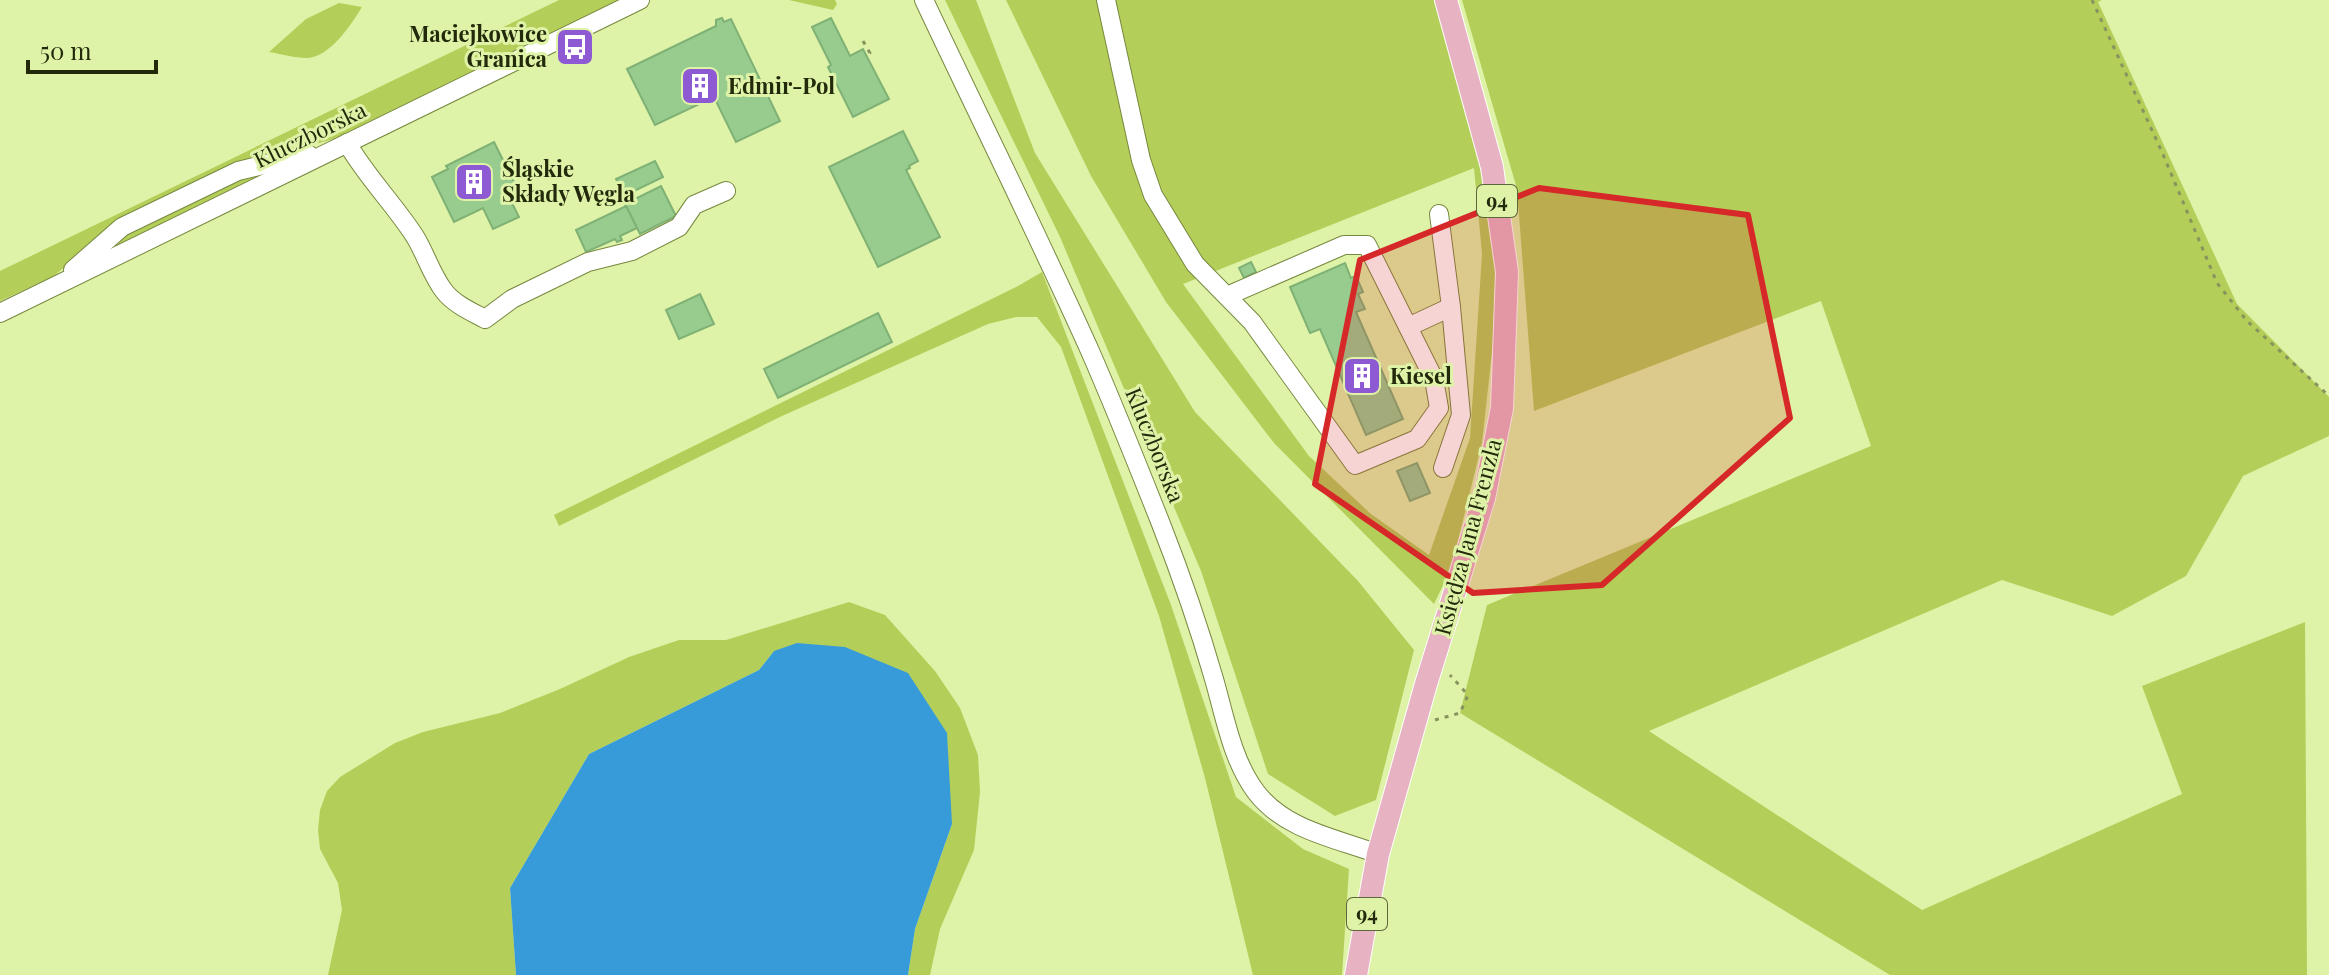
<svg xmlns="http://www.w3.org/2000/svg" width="2329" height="975" font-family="'Playfair Display',serif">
  <rect width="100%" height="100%" fill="#def3a7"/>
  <!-- green -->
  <g fill="#b4cf59" fill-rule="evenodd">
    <path d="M559 0H620L338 138 235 165 118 222 54 276 0 301V271Z"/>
    <path d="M789 0H835L837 4 833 10Z"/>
    <path d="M945 0H976L1035 153 1195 412 1358 581 1414 650 1376 800 1335 816 1268 774 1201 571 1060 237Z"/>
    <path d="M1006 0H1435L1481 166 1496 256 1493 343 1482 443 1451 569 1434 604 1274 443 1166 302 1091 176ZM1474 168 1482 254 1470 438 1429 555 1371 514 1309 456 1183 284Z"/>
    <path d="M1462 0H2102L2098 2 2237 304 2329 397V436L2243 476 2186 576 2112 616 2002 580 1649 731 1922 910 2182 794 2142 686 2305 622 2307 975H1890L1460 713 1487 605 1871 446 1821 301 1534 411 1517 189Z"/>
    <path d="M339 3 362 7C351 25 330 57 307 58 295 58 281 54 269 52L306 19Z"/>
    <path d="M263 174 262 175 109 249 125 233 240 177Z"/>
    <path d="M1042 272 1171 605 1236 797 1303 849 1349 869 1342 975H1253L1205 778 1159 616 1068 366 1061 347 1037 317H1016L988 324 782 416 559 526 554 515 1018 286Z"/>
    <path d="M849 602 885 615 935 671 960 708 978 755 980 792 974 850 940 929 930 975H908L915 929 952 824 774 651 759 670 589 754 510 888 516 975H328L342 910 338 883 320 849 318 830 320 810 327 791 340 777 395 743 423 732 500 713 560 689 629 657 679 640H726Z"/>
  </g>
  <!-- water -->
  <path fill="#389bd9" d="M797 643 845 647 908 673 947 733 952 824 915 929 908 975H516L510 888 589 754 759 670 774 651Z"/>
  <!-- building -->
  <g fill="#98cc8f" stroke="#7fb175" stroke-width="2">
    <path d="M722 18 724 22 731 19 780 121 736 142 714 97 655 125 627 69 716 26V20Z"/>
    <path d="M831 18 850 56 863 49 889 99 853 117 828 67 831 65 812 27Z"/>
    <path d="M903 131 918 161 909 166 910 168 906 170 940 237 878 267 829 167Z"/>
    <path d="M494 142 516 186 506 191 519 217 493 229 483 208 454 222 432 177 448 169 446 166Z"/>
    <path d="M655 161 663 177 624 196 616 179Z"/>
    <path d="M661 186 676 216 640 234 625 204Z"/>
    <path d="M626 206 637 228 620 236 622 240 617 242 615 239 586 252 576 230Z"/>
    <path d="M1251 262 1256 272 1244 278 1239 268Z"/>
    <path d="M1345 263 1351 278 1356 276 1363 292 1358 294 1365 309 1356 312 1403 419 1366 435 1320 329 1310 333 1290 287Z"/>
    <path d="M700 294 714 324 679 339 666 310Z"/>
    <path d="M878 313 892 342 778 398 764 369Z"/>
    <path d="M1417 463 1430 493 1410 501 1397 471Z"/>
  </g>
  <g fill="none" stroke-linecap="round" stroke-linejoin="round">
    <!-- minor casing -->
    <g stroke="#76883f" stroke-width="20">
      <g id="minor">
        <path d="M924 0C979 117 1037 233 1090 351 1115 408 1138 466 1161 524 1181 575 1199 627 1214 679 1225 717 1232 760 1256 792 1285 830 1335 838 1378 854"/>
        <path d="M1106 0 1141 160 1153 195 1195 264 1252 322 1355 465 1417 439 1439 408 1434 379 1367 245H1344L1227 296"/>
        <path d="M347 143C366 176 393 203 414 235 425 252 431 274 444 291 454 304 470 311 485 319L512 299 588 262 632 251 679 227 694 205 726 191"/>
        <path d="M1439 214 1451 307 1461 415 1443 468"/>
        <path d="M73 270 122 227 238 171 308 154"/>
        <path d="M0 313 640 0"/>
        <path d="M1408 327 1451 307"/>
      </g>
    </g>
    <!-- major casing -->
    <g stroke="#fff" stroke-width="24">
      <path id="major" d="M1356 975 1378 854 1426 684 1484 498 1502 408 1507 272 1492 167 1446 0"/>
    </g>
    <!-- path -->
    <g stroke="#86955e" stroke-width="3" stroke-dasharray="4 6" stroke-linecap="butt">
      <path d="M2092 0 2162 152 2217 283 2247 321 2329 396"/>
      <path d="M863 41 870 53 866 55"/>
      <path d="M1435 720 1460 713 1468 695 1450 675"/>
    </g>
    <!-- minor -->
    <use href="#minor" stroke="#fff" stroke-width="18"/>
    <!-- major -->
    <use href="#major" stroke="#e7b2c2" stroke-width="22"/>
  </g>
  <!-- marked area -->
  <path fill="#d62828" fill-opacity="0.2" stroke="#d62828" stroke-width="6" stroke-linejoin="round" d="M1539 188 1748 215 1790 418 1602 585 1473 593 1315 484 1360 260Z"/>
  <!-- icons -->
  <defs>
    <g id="bus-square" transform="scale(2)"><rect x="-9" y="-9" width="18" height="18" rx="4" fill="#8e5ad3" stroke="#def3a7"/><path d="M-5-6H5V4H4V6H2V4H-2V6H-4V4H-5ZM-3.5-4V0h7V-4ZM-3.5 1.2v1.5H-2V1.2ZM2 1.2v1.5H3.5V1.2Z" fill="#fff"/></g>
    <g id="building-square" transform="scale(2)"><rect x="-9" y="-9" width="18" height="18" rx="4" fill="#8e5ad3" stroke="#def3a7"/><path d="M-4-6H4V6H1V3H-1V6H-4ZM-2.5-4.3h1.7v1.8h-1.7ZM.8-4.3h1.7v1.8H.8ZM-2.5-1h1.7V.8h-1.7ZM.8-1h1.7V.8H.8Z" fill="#fff"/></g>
  </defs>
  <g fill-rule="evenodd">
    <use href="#bus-square" x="575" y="47"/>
    <use href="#building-square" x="700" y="86"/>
    <use href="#building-square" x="474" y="182"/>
    <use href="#building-square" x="1362" y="376"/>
  </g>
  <g text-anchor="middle" stroke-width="6" stroke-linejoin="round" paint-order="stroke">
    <!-- shield labels -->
    <g fill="#def3a7" stroke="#5b663a" stroke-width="2">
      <rect x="1477" y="185" width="40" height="32" rx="6"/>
      <rect x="1347" y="898" width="40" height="32" rx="6"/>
    </g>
    <g font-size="20" font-weight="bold" fill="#232a0c">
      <text x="1497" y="208">94</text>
      <text x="1367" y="921">94</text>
    </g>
    <!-- poi labels -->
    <g font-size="22" font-weight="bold" fill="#232a0c" stroke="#def3a7" text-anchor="start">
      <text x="547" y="42" text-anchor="end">Maciejkowice<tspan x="547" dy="25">Granica</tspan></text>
      <text x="728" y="94">Edmir-Pol</text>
      <text x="502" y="177">Śląskie<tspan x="502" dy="25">Składy Węgla</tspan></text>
      <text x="1390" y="384">Kiesel</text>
    </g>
    <!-- street labels -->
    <g font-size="22" fill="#232a0c" stroke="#def3a7">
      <text transform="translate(310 135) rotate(-26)" y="8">Kluczborska</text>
      <text transform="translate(1155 445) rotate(68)" y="8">Kluczborska</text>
      <text transform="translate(1468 537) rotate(-75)" y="8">Księdza Jana Frenzla</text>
    </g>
  </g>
  <!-- scale -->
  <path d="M28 60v12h128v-12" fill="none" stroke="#232a0c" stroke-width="4"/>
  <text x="40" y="60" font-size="24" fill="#232a0c" stroke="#def3a7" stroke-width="6" paint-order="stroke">50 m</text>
</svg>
